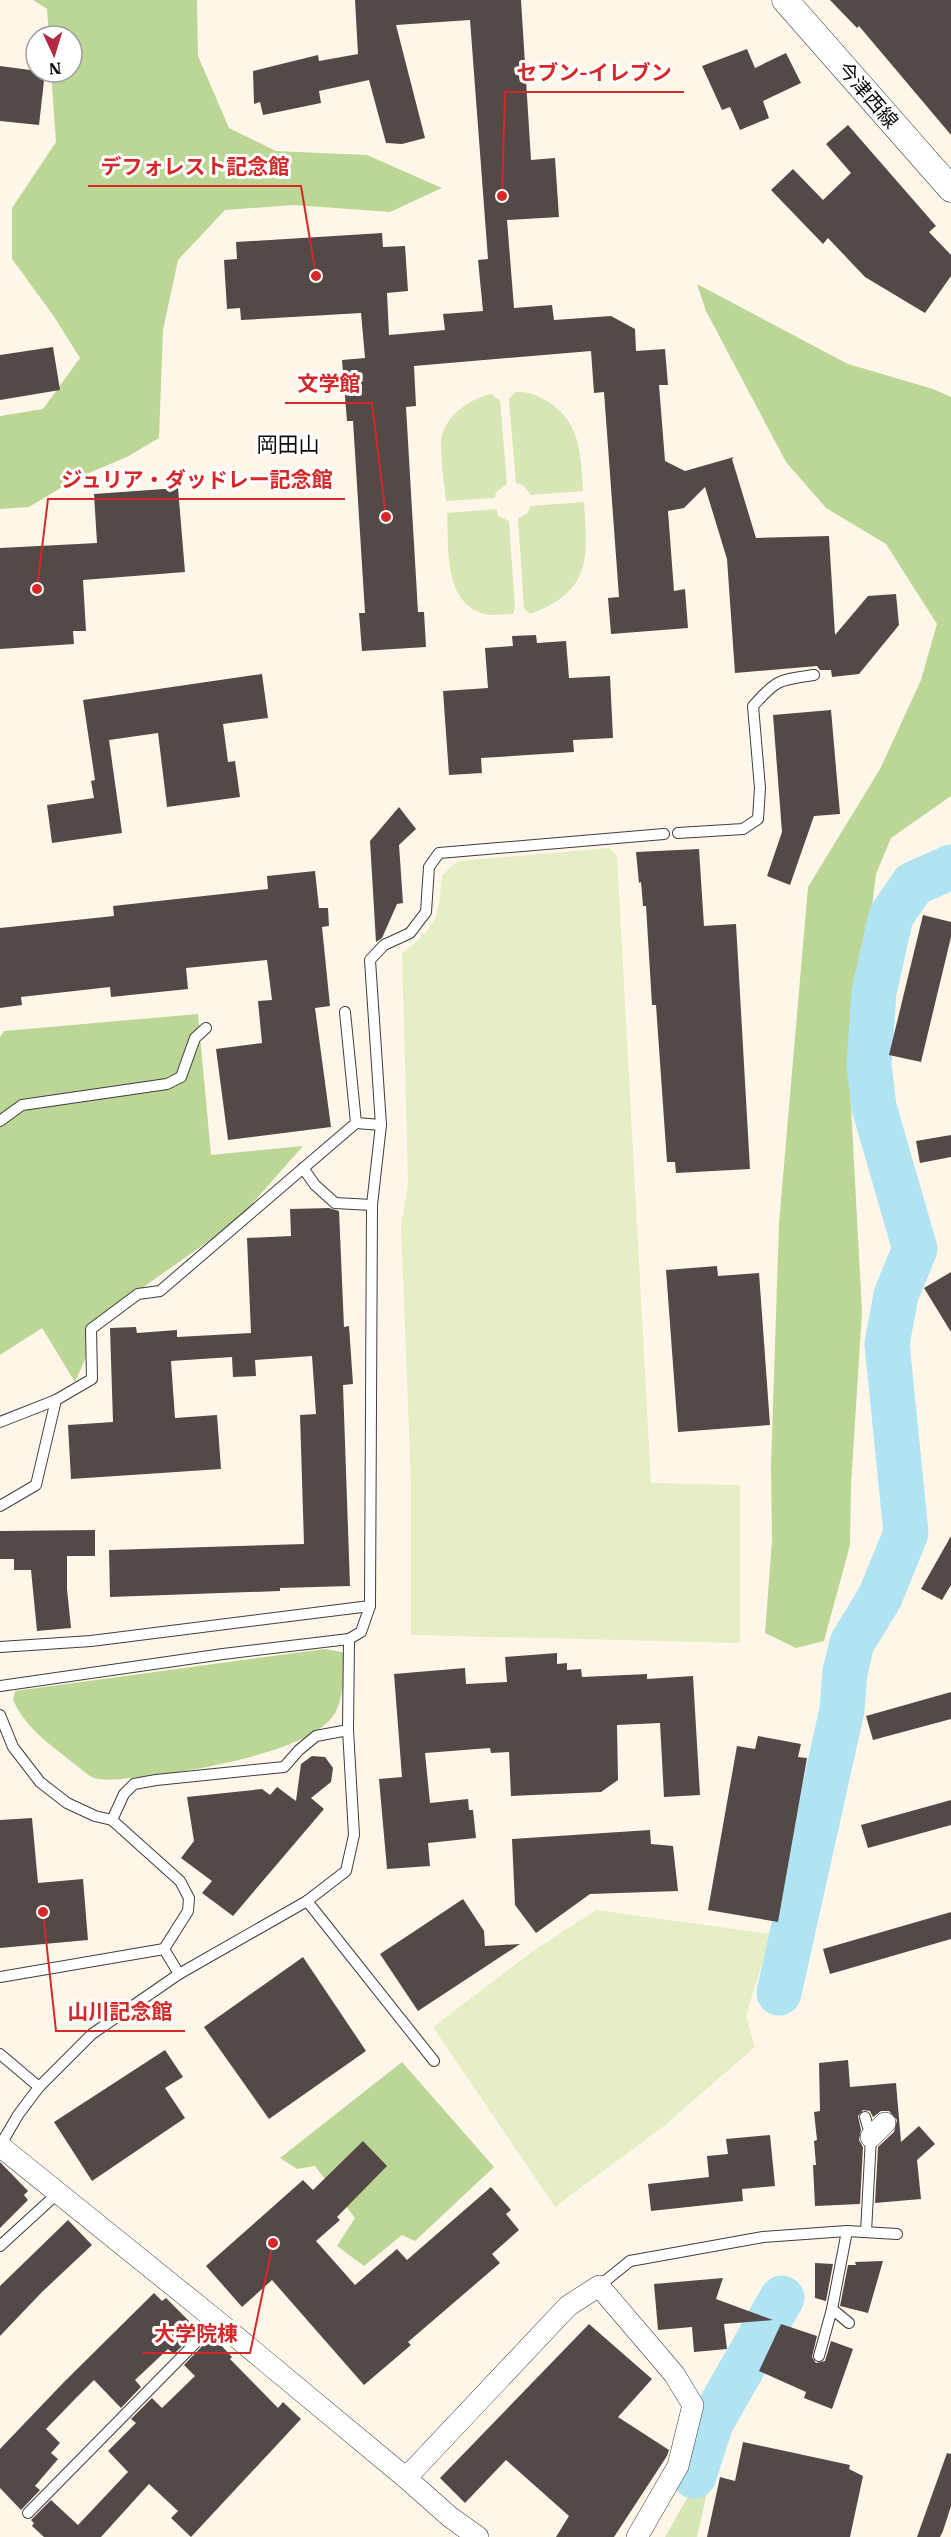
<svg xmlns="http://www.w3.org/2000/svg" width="951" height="2537" font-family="'IBM Plex Serif','Noto Sans JP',serif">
  <rect width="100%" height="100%" fill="#fef7e9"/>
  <!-- green -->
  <g fill="#d6e6b5">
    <path d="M515 392C527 391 539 396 550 403 581 423 581 457 583 491L531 495 523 485 516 483 509 399Z"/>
    <path d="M492 394 500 401 507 484 496 492 495 498 446 501C444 482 441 462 441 443 442 417 470 398 492 394Z"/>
    <path d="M584 502C588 560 591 591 530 614L524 609 518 518 528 513 530 506Z"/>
    <path d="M497 509 498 516 509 521 515 609 513 614C505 614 494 616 485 614 443 604 449 546 447 513Z"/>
    <path d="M709 2460 708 2488 697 2537H665Z"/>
  </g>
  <!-- forest -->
  <g fill="#bcd695">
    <path d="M33 0H197L198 56 229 128 276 151 367 155 442 188 390 212 294 205 225 210 178 260 163 330 159 438 127 457 79 477 29 507 0 509V416L43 409 80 358 53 315 12 259V208L56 142 51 72H72V36H49L47 9Z"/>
    <path d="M697 284 848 364 933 389 951 397V796L891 838 876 874 850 1087 862 1312 851 1485 850 1545 824 1641 796 1648 765 1633 772 1541 771 1466 779 1223 808 887 880 769 921 680 937 624 886 544 826 508 786 462 706 311Z"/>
    <path d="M198 1014 211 1155 303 1146 236 1222 105 1314 75 1382 42 1328 0 1355V1037L4 1031Z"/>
    <path d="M325 1649 347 1653C347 1667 342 1703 334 1715 307 1754 184 1772 140 1777 126 1778 108 1782 94 1778 87 1775 79 1767 72 1762 48 1743 26 1728 13 1700L15 1691Z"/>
    <path d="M402 2062 494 2167 415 2241 402 2235 364 2266 337 2246 355 2218 315 2166 297 2169 280 2158Z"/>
  </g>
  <!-- pitch -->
  <g fill="#e6eec6">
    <path d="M609 848 617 855 651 1483 740 1485V1643L411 1635V1484L401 1226 408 1184 402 953C438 926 438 919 442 875L458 861Z"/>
    <path d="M596 1910 771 1934 746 2016 755 2047 664 2126 555 2207 433 2027 532 1952Z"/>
  </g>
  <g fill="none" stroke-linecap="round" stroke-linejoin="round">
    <!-- river -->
    <g stroke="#b0e4f3" stroke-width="45">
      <path d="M779 1993 842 1710 845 1672 852 1643 880 1597 906 1533 887 1344 896 1295 915 1249 874 1107 869 1065 874 992 891 916 913 884 951 867"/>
      <path d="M694 2476 711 2423 782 2298"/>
    </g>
  </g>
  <!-- building -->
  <g fill="#534a48">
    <path d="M355 0H521L531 160 555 158 559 217 507 220 514 308 552 305 554 320 611 316 635 329 636 351 665 349 668 385H659L665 461 685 471 734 457 732 459 756 538 829 536 835 635 868 596 896 594 899 625 859 674 832 677 831 670H820L817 666 735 673 727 559 705 487 684 508 668 511 674 591 685 589 688 628 611 634 608 598 619 597 604 392 594 393 591 351 414 366 416 406 406 407 418 612H424L426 647 362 651 359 613H365L353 421H347L342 360 365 358 361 313 241 320 240 308 227 309 224 260 237 259 236 242 382 233 383 247 405 246 408 291 387 293 389 335 445 330 443 314 483 311 478 260 488 259 470 20 396 25 425 138 402 144 386 143 369 80 319 91 321 103 263 115 260 102 254 104 253 71 318 55 319 61 358 54Z"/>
    <path d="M830 0H951V135L859 26 857 28Z"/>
    <path d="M747 49 755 68 786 53 801 83 763 101 769 118 740 130 730 107 722 110 702 66Z"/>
    <path d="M0 66 45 72 39 125 0 121Z"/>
    <path d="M848 125 936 226 929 232 951 255V276L925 313 865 277 828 238 823 244 771 190 793 169 823 200 851 173 826 144Z"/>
    <path d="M53 347 60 390 0 400V355Z"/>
    <path d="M178 488 185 572 83 580 86 631H73L74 644 0 649V548L97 543 94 494Z"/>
    <path d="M536 635 537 643 566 641 569 678 610 676 613 738 573 740 574 752 481 758 482 773 449 775 443 691 488 688 485 648 513 646 512 636Z"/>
    <path d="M262 674 268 718 223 724 228 762 235 761 240 797 167 807 158 733 109 740 122 833 52 843 47 805 94 798 91 781 95 780 83 700Z"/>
    <path d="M831 710 840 814 814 816 790 885 767 876 782 832 773 715Z"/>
    <path d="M399 807 416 829 399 845 403 903 397 904 382 938 376 942 370 841Z"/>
    <path d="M699 849 704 926 736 924 750 1169 676 1173 675 1162H667L656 1005H652L646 906H643L641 882 639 883 636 852Z"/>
    <path d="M315 871 319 908H328L329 926 322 927 330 1006 315 1008 331 1127 228 1140 216 1049 262 1043 258 1001 272 1000 267 960 186 968 188 989 111 997 110 987 21 997 22 1005 0 1008V928L114 916 113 906 268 889 267 876Z"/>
    <path d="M923 915 951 922V937L921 1062 889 1055Z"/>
    <path d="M951 1135V1157L920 1163 916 1141Z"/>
    <path d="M329 1208 339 1211 344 1327 349 1326 353 1384 343 1385 350 1586 280 1588V1591L110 1597 109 1550 304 1544 300 1415 316 1414 312 1356 255 1360 256 1376 233 1377 232 1357 171 1361 175 1418 217 1415 221 1469 71 1479 68 1425 113 1422 110 1328 136 1327 137 1333 177 1330V1337L251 1333 247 1238 291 1236 290 1209Z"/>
    <path d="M717 1266 718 1276 759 1273 770 1425 678 1432 666 1270Z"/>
    <path d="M951 1272V1332L924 1288Z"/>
    <path d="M95 1530V1556H67V1589L71 1628 37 1631 31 1570H14V1559H0V1531Z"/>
    <path d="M951 1536V1585L942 1600 921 1589Z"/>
    <path d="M557 1653V1664L567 1663V1670L581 1669 582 1677 647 1674V1679L693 1676 700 1795 664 1797 660 1723 617 1725 618 1780 601 1792 511 1796 509 1752 491 1753 490 1748 425 1753 430 1803 468 1799 469 1810H473L476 1838 428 1843 430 1866 387 1869 379 1779 402 1777 394 1674 465 1668 466 1684 507 1682 505 1657Z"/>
    <path d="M951 1692V1719L873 1740 866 1716Z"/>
    <path d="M758 1736 801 1744 798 1757 807 1758 778 1922 708 1910 737 1746 755 1749Z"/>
    <path d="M312 1756 325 1757 333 1768 331 1782 311 1798 324 1809 233 1916 202 1893 212 1881 181 1858 194 1841 187 1797 262 1789 270 1795 277 1787 296 1801 301 1764Z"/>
    <path d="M951 1800V1825L868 1848 861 1825Z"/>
    <path d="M32 1818 38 1883 83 1879 88 1940 0 1948V1820Z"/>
    <path d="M650 1830 651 1844 673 1846 678 1891 590 1894 536 1933 515 1905 512 1839Z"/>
    <path d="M463 1899 484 1931 485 1946 520 1944 418 2011 380 1954Z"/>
    <path d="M951 1912V1939L830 1974 823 1949Z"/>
    <path d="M303 1957 366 2051 269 2119 204 2027Z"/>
    <path d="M165 2050 183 2077 165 2088 185 2118 92 2181 54 2122Z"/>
    <path d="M848 2060 850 2087 896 2083 901 2142 919 2126 935 2144 917 2160 921 2199 875 2203 878 2147 894 2132 897 2120 889 2111H881L873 2117 870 2111 863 2110 858 2116 861 2130 859 2140 863 2147 860 2204 815 2206 813 2165H816L814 2141 817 2140 814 2112 820 2111 819 2063Z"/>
    <path d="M770 2135 775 2186 742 2189 743 2201 651 2211 648 2184 709 2177 707 2156 728 2154 726 2139Z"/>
    <path d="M363 2141 387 2166 337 2217 340 2220 316 2241 355 2285 397 2249 407 2260 491 2187 511 2210 506 2214 519 2230 492 2254 500 2263 408 2342 411 2345 364 2385 272 2280 242 2307 206 2266 303 2180 313 2190Z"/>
    <path d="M0 2162 28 2191 24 2195 28 2200 0 2228Z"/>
    <path d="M68 2220 92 2245 42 2292 0 2336V2286Z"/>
    <path d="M883 2261 868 2313 840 2306 848 2265H856L855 2262Z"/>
    <path d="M815 2263 833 2264 826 2301 815 2298Z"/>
    <path d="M723 2278 716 2299 773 2320 724 2324 727 2349 694 2352 692 2327 658 2330 654 2284Z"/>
    <path d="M154 2293 162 2301 166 2298 198 2330 174 2354 168 2349 135 2380 141 2387 121 2408 94 2380 75 2399 46 2429 60 2443 51 2453 58 2459 35 2486 40 2490 21 2510 0 2488V2449L64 2382Z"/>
    <path d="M589 2324 652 2379 618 2417 669 2450 667 2456 614 2537H556L569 2516 506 2460 465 2503 440 2478Z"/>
    <path d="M781 2324 817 2336 812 2357 816 2363 825 2361 831 2341 853 2349 832 2409 804 2398 806 2392 759 2371Z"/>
    <path d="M208 2340 214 2346 218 2342 232 2357 230 2359 278 2408 283 2402 301 2419 191 2537 171 2518 178 2511 149 2484 101 2537H44L32 2526 34 2523 31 2520 51 2500 78 2525 128 2472 108 2451 136 2423 131 2419 152 2398 162 2408 195 2376 184 2365Z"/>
    <path d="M743 2442 850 2465 849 2469 863 2476 850 2537H707L720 2477 735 2481Z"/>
    <path d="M947 2453 951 2454V2506L943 2531 940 2537H917Z"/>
  </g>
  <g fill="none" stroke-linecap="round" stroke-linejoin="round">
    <!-- service casing -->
    <g stroke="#3e3e3e" stroke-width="12">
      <g id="service">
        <path d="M678 833 743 829 758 819 760 788 753 706C777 679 779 680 814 675"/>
        <path d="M0 1121 22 1105 167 1084 181 1077 195 1038 206 1028"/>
        <path d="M356 1123 381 1125"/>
        <path d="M303 1168 315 1185 335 1203 372 1205"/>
        <path d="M0 1422 56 1400"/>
        <path d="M0 1506 36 1485 56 1400 92 1379 91 1329 138 1294 160 1291 356 1123 345 1012"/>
        <path d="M0 1647 91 1641 370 1606"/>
        <path d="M0 1686 223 1654 349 1639"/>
        <path d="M0 1715 13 1747 40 1782 67 1803 95 1816 112 1820 180 1881 189 1898 188 1911 164 1949"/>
        <path d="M112 1820 124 1794 134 1784 156 1780 284 1767 299 1750 316 1736 348 1730"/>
        <path d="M307 1901 434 2061"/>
        <path d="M0 1977 164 1949 179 1974"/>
        <path d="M0 2054 39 2087"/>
        <path d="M865 2117 871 2137 866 2232"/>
        <path d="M0 2146 18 2115 39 2087 92 2034 179 1974 307 1901 346 1871 354 1835 348 1730 349 1639 361 1632 370 1606 372 1205 381 1125 370 960 384 945 410 933 426 912 429 867 439 853 664 834"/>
        <path d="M0 2246 58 2193"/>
        <path d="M599 2286 630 2261 763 2237 847 2231 897 2234"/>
        <path d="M832 2309 849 2323"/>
        <path d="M819 2356 832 2309 847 2231"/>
        <path d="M28 2513 217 2321"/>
      </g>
    </g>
    <!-- minor casing -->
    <g stroke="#3e3e3e" stroke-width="22">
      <g id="minor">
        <path d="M871 2137 885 2123"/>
        <path d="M0 2146 217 2321 406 2478 450 2517 478 2537"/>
        <path d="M406 2478 568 2306 599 2286 674 2374 693 2405 678 2466 637 2537"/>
      </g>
    </g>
    <!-- tertiary casing -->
    <g stroke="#3e3e3e" stroke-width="27">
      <path id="tertiary" d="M785 0 951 189"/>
    </g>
    <!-- service -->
    <use href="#service" stroke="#fff" stroke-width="10"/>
    <!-- minor -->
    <use href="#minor" stroke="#fff" stroke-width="21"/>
    <!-- tertiary -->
    <use href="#tertiary" stroke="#fff" stroke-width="26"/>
  </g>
  <g text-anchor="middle" stroke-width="6" stroke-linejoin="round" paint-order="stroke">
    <!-- street labels -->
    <g font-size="20" fill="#0b0b0b" stroke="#fff">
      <text transform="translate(868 95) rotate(49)" y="7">今津西線</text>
    </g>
    <!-- neighbourhood labels -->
    <g font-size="21" fill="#0b0b0b" stroke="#fff">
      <text x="288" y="452">岡田山</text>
    </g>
  </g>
  <!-- callouts -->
  <path fill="none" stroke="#d62828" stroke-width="2" d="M502 196L505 92H684M316 276L301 186H88M386 517L372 403H285M37 589L48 499H345M43 1912L56 2031H185M273 2243L250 2353H142"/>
  <g fill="#d62828" stroke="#fff" stroke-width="2">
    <circle cx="502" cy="196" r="6"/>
    <circle cx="316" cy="276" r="6"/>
    <circle cx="386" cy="517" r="6"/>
    <circle cx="37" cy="589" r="6"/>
    <circle cx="43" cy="1912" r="6"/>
    <circle cx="273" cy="2243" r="6"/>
  </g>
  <g font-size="21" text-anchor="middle" font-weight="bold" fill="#d62828" stroke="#fff" stroke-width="6" stroke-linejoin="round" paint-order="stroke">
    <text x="594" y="80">セブン-イレブン</text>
    <text x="195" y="174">デフォレスト記念館</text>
    <text x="329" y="391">文学館</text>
    <text x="197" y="487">ジュリア・ダッドレー記念館</text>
    <text x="120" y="2019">山川記念館</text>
    <text x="196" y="2341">大学院棟</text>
  </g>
  <!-- north arrow -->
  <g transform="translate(54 54) rotate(176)"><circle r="28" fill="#ffffff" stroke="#9d9d9d" stroke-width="1.5"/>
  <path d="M0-4.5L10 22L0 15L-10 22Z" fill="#b42943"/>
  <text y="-9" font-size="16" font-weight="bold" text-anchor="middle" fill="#0b0b0b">N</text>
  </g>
</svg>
